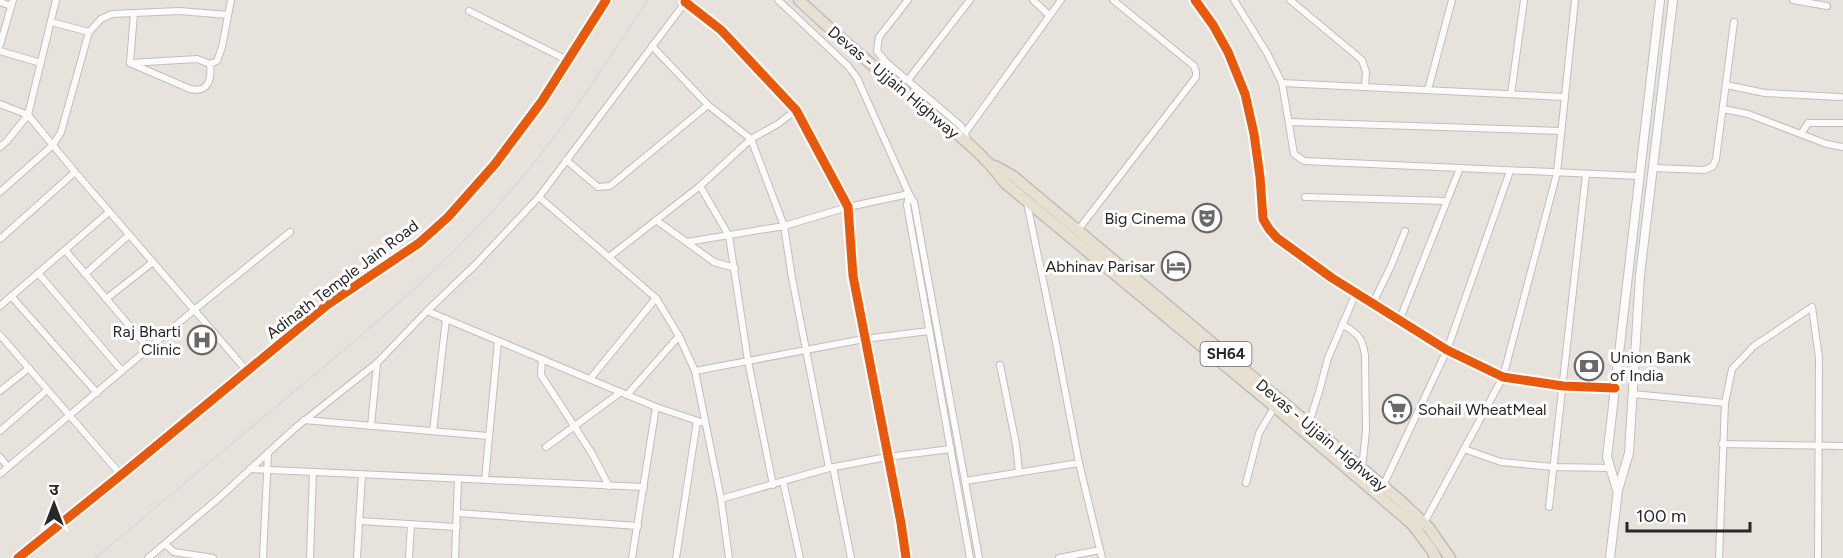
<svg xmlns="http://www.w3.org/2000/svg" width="1843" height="558" font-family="Figtree,'Noto Sans Devanagari',sans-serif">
  <rect width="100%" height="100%" fill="#e8e2dc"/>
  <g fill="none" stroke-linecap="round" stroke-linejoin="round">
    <!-- minor casing -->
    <g stroke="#c0bfbf" stroke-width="8">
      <g id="minor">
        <path d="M778 0 848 66 857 78 909 194 914 202 979 558"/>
        <path d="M908 0 879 37 877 51 886 62 961 126 968 141"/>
        <path d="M1033 0 1049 15"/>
        <path d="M1195 0 1213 25 1228 52 1245 94 1254 134 1260 177 1263 219 1269 229 1277 238 1332 278 1447 350 1503 377 1563 386 1615 388"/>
        <path d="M1234 0 1267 53 1282 83 1294 154 1304 161 1639 176"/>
        <path d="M1290 0 1362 60 1366 72 1365 87"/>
        <path d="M1793 0 1827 6"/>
        <path d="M0 2 11 6"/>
        <path d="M685 2 721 30 796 110 848 207 853 276 901 523 906 558"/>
        <path d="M469 11 567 60"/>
        <path d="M51 22 89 32"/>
        <path d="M0 45 13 0"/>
        <path d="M652 46 708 105 751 139 784 226 792 278 829 468"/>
        <path d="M0 51 41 63"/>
        <path d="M197 59 210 64C212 80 208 93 190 89L130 63Z"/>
        <path d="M130 63 134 13"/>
        <path d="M210 64 217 61 222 47 231 0"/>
        <path d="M908 80 970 0"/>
        <path d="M1282 83 1564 97"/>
        <path d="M1726 85 1765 93 1840 97"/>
        <path d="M1428 90 1452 0"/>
        <path d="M1511 94 1524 0"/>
        <path d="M0 104 28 115 75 172 247 371"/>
        <path d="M1723 109 1748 114 1827 144 1843 147"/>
        <path d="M1289 122 1561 131"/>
        <path d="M965 133 1061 0"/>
        <path d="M1801 134 1808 123H1843"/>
        <path d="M0 147 7 141 28 115 56 0"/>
        <path d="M566 160 598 187 610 186 708 105"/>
        <path d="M1653 168 1705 170 1713 166 1716 159 1734 22"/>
        <path d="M700 186 729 236 748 361 773 485"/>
        <path d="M0 192 53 145 61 132 89 32 101 19 112 14 179 11 228 15"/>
        <path d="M909 194 907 205 970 558"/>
        <path d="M539 197 656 298 679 336 695 371 721 499 729 558"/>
        <path d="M1305 197 1446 201"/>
        <path d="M1027 203 1055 338 1079 463 1102 558"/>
        <path d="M656 220 714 262 735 268"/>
        <path d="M1078 230 1196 77V72L1194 66 1113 0"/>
        <path d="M0 239 75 172"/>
        <path d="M687 242 784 226 848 207 909 194"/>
        <path d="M65 250 149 349"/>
        <path d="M609 257 700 186 751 139 778 124 796 110"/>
        <path d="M38 273 122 371"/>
        <path d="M85 274 129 235"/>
        <path d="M11 296 97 393"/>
        <path d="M106 299 153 262"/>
        <path d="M1373 303 1391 266 1405 231"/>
        <path d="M0 306 109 212"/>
        <path d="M427 311 656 407 704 423"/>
        <path d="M1400 319 1460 168"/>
        <path d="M1342 324C1357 334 1362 336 1365 355L1366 431 1362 468"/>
        <path d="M0 335 121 475"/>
        <path d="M542 359 541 375 591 452 609 486"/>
        <path d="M1000 365 1016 444 1019 472"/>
        <path d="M695 371 864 339 929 331"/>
        <path d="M590 379 656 298"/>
        <path d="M0 391 29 368"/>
        <path d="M1633 394 1725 403 1732 369 1754 346 1812 307 1819 358 1818 558"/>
        <path d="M627 395 679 336"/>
        <path d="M304 420 488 436"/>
        <path d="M1309 423 1319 392 1328 358 1356 293"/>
        <path d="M371 426 377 363"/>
        <path d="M0 431 47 390"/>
        <path d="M433 431 446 319"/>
        <path d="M1722 444 1843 446"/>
        <path d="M546 447 621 392"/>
        <path d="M1464 449 1501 462 1554 467 1610 468"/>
        <path d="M0 457 8 467"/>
        <path d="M833 467 851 558"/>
        <path d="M250 469 644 487"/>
        <path d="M0 474 194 310 290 232"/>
        <path d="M485 480 498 341"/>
        <path d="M783 481 800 558"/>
        <path d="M965 481 1079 463"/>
        <path d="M1246 483 1259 433 1275 406"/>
        <path d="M1383 486 1447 350 1510 171"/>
        <path d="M721 499 829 468 887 457 951 449"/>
        <path d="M1549 507 1586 174"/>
        <path d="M457 513 638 526"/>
        <path d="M359 521 457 527"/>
        <path d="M1424 523 1503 377 1557 173 1575 0"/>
        <path d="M165 544 174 552 213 558"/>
        <path d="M18 558 121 475 327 305 419 243 448 217 495 164 542 101 606 0"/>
        <path d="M148 558 220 497 295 428 377 363 427 311 475 265 539 197 687 0"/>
        <path d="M263 558 268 453"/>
        <path d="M310 558 313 472"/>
        <path d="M357 558 362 474"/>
        <path d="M409 558 411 524"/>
        <path d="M455 558 458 479"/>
        <path d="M632 558 656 407"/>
        <path d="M676 558 697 421"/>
        <path d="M1059 558 1100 550"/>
        <path d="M1719 558 1725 403"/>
      </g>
    </g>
    <!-- tertiary casing -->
    <g stroke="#c0bfbf" stroke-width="10">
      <g id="tertiary">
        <path d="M1617 490 1607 457 1660 0"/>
        <path d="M1610 558 1618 490 1629 453 1640 275 1673 0"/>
      </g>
    </g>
    <!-- primary casing -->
    <g stroke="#c0bdbb" stroke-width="13">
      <g id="primary">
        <path d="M799 0C836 35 875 68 914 99 947 126 980 149 1005 183L1275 407 1412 524 1431 549 1436 558"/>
        <path d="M995 166 1013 176 1402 502 1429 528 1450 558"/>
      </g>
    </g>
    <!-- minor -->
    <use href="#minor" stroke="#fcfbfa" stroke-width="6"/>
    <!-- tertiary -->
    <use href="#tertiary" stroke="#fcfbfa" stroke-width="8"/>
    <!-- primary -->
    <use href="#primary" stroke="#e7dfd0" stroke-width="10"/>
    <!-- rail -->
    <path stroke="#dcdcde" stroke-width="2" d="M95 558C164 501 232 443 301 386 369 329 438 272 498 205 556 142 600 71 648 0"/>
    <!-- cycleway casing -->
    <g stroke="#fff" stroke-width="13">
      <g id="cycleway">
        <path d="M1195 0 1213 25 1228 52 1245 94 1254 134 1260 177 1263 219 1269 229 1277 238 1332 278 1447 350 1503 377 1563 386 1615 388"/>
        <path d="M685 2 721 30 796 110 848 207 853 276 901 523 906 558"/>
        <path d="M18 558 121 475 327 305 419 243 448 217 495 164 542 101 606 0"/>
      </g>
    </g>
    <!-- cycleway -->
    <use href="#cycleway" stroke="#e8590c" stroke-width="9"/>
  </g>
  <!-- icons -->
  <defs>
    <g id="theatre-ring" transform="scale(1.5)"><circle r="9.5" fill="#fff" stroke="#6b6967" stroke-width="1.5"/><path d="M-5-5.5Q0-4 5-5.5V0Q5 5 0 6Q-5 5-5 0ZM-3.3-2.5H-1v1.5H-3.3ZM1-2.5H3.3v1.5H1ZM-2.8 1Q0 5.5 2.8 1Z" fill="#6b6967"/></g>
    <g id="hotel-ring" transform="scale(1.5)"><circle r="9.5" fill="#fff" stroke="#6b6967" stroke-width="1.5"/><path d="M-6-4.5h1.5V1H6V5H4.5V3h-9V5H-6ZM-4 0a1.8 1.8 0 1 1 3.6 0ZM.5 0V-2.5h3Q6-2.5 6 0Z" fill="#6b6967"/></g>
    <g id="hospital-ring" transform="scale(1.5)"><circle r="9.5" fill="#fff" stroke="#6b6967" stroke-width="1.5"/><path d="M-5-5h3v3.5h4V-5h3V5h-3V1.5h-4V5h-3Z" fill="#6b6967"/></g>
    <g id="bank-ring" transform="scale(1.5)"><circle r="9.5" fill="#fff" stroke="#6b6967" stroke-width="1.5"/><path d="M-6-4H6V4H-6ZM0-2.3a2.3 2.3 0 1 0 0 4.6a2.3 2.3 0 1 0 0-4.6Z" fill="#6b6967"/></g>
    <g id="supermarket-ring" transform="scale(1.5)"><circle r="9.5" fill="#fff" stroke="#6b6967" stroke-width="1.5"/><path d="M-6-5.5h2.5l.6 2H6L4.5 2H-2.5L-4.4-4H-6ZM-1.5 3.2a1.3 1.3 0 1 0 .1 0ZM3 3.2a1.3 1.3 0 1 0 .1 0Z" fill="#6b6967"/></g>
  </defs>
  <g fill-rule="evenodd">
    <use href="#theatre-ring" x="1207" y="218"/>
    <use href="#hotel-ring" x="1176" y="266"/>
    <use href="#hospital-ring" x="202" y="340"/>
    <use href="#bank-ring" x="1589" y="366"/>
    <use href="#supermarket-ring" x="1397" y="409"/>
  </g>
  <g text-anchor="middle" stroke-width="6" stroke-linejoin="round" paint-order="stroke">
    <!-- shield labels -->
    <rect fill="#fff" stroke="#686868" stroke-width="1.5" x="1200.5" y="342" width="51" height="24" rx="4.5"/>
    <g font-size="15" font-weight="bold" fill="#282828">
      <text x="1226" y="359">SH64</text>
    </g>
    <!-- street labels -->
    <g font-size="16" fill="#282828" stroke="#fff">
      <text transform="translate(894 82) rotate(40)" y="6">Devas - Ujjain Highway</text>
      <text transform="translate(342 279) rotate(-37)" y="6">Adinath Temple Jain Road</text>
      <text transform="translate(1322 435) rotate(40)" y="6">Devas - Ujjain Highway</text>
    </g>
    <!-- poi labels -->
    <g font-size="16" fill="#282828" stroke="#fff" text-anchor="end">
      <text x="1186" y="224">Big Cinema</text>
      <text x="1155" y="272">Abhinav Parisar</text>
      <text x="181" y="337">Raj Bharti<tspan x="181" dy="18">Clinic</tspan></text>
      <text x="1610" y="363" text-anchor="start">Union Bank<tspan x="1610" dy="18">of India</tspan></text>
      <text x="1418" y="415" text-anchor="start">Sohail WheatMeal</text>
    </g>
  </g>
  <!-- north arrow -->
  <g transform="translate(54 504)" stroke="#ffffff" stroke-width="4.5" paint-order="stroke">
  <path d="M0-4.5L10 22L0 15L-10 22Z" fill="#282828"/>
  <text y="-9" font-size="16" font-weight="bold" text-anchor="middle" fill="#282828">उ</text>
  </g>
  <!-- scale -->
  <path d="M1627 522v9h123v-9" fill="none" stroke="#282828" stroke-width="3"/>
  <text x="1636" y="522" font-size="18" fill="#282828" stroke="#ffffff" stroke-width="4.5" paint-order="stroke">100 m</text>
</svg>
